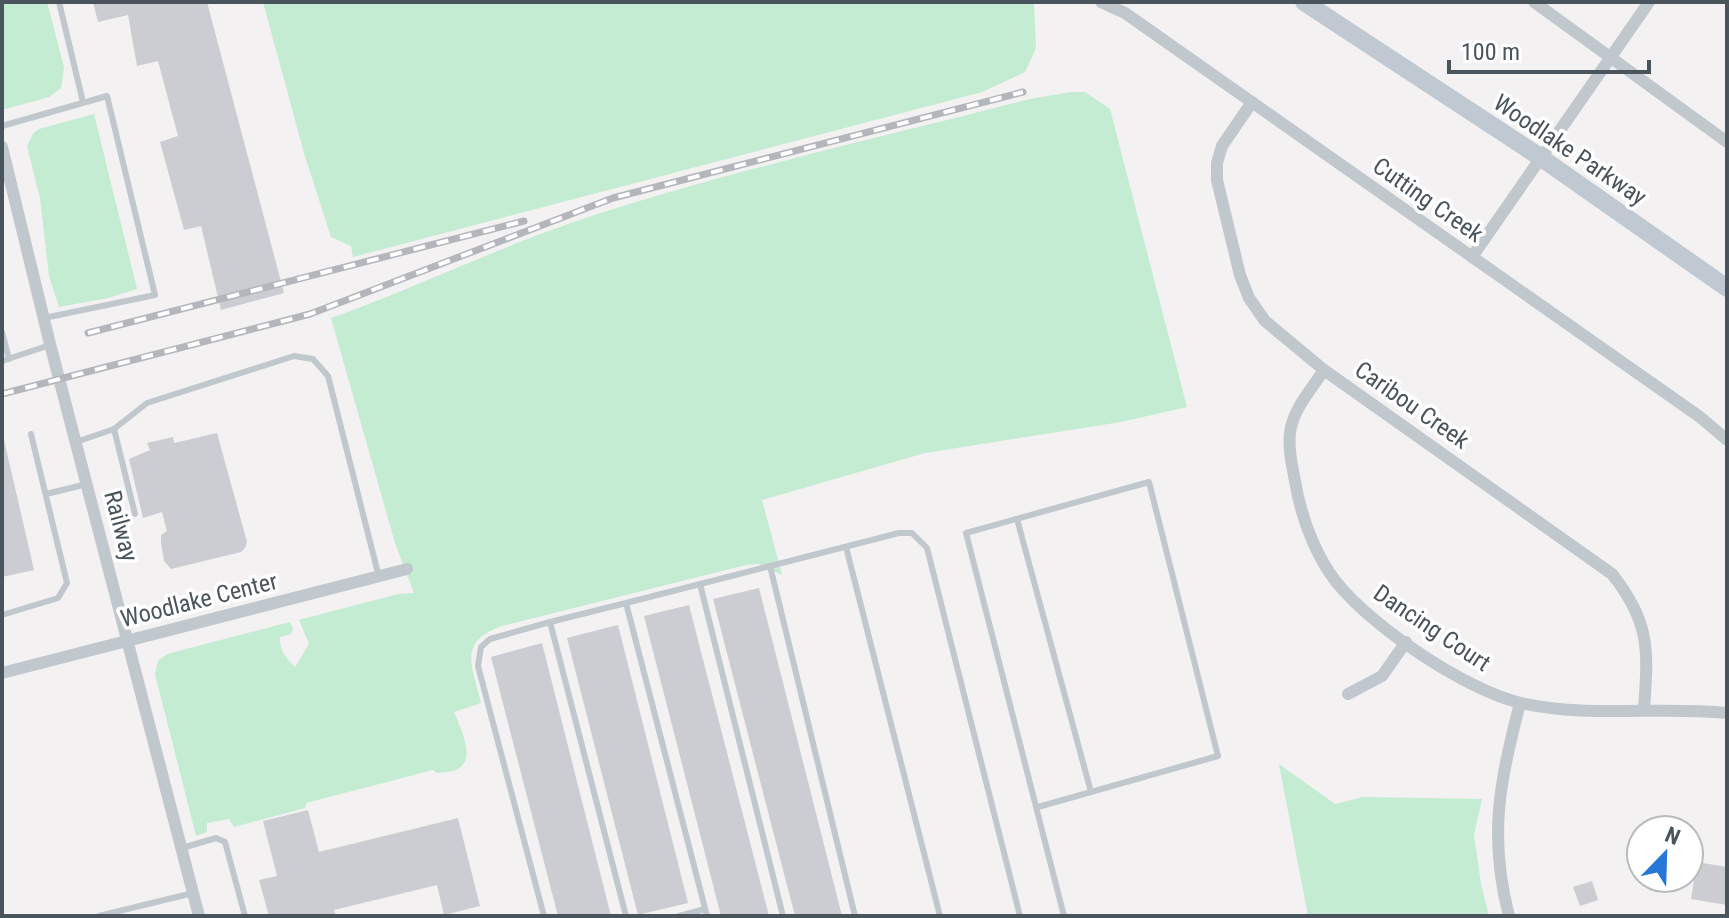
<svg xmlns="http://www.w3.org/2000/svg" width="1729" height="918" font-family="'Roboto Condensed',sans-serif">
  <rect width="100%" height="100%" fill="#f3f1f1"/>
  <!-- green -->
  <g fill="#c3ecd2">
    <path d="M2 2H47L64 67 61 88 49 97 2 110Z"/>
    <path d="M263 2H1034L1036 48 1025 72 982 92 353 257 351 246 331 237 304 153Z"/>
    <path d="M1071 92H1085L1110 109 1187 407 1121 422 925 453 762 500 782 575 759 564 746 565 502 626C456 642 473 667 481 703L454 712C460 728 478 760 456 770 451 772 442 772 437 773L433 770 306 803 305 808 234 827 229 819 207 823V832L196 836 155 674 158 661 167 654 290 622 293 628 291 634 280 637C279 649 286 659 295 667L309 644 299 620 398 594 414 593 395 543 331 318C411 290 488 252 568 224 719 173 875 139 1030 99Z"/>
    <path d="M94 114 137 289 108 298 59 307 49 276 40 198 27 146 33 134 39 129Z"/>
    <path d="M1279 764 1335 804 1363 797 1482 799 1474 835 1481 884 1489 916H1308Z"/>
  </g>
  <!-- building -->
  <g fill="#cbcdd2">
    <path d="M93 2H207L284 293 221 310 201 226 184 230 160 142 178 136 158 61 137 66 128 15 98 22Z"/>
    <path d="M2 431 34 570 2 577Z"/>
    <path d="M217 433 247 542 245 548 241 552 171 569 164 561 161 542V535L167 531 162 512 143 518 129 459 150 450 147 443 173 437 174 443Z"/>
    <path d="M759 588 842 916H795L713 599Z"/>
    <path d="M689 605 769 916H721L644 616Z"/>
    <path d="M618 625 688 903 638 915 567 638Z"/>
    <path d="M542 643 611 916H558L491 657Z"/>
    <path d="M308 810 319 852 458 818 480 906 444 915 437 885 334 910 336 916H269L259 880 277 876 263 821Z"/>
    <path d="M1697 862 1727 867V905L1691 899Z"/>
    <path d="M1592 881 1598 900 1580 906 1573 887Z"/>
  </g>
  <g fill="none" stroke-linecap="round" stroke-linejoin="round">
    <!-- lane -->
    <g stroke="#c0c8ce" stroke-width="6">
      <path d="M59 2 83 102"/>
      <path d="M2 126 107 96 155 295 44 318"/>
      <path d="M2 332 9 359"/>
      <path d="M2 361 50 345"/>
      <path d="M114 429 135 514"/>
      <path d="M76 442 114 429 147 403 294 356 313 359 328 376 379 577"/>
      <path d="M46 494 87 484"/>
      <path d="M1017 519 1091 792"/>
      <path d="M846 547 940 916"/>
      <path d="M770 566 855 916"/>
      <path d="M700 584 783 916"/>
      <path d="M626 603 899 533H912L927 548 1020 916"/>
      <path d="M2 615 58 598 67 583 31 434"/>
      <path d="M1038 807 1218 756 1149 482 966 533 1064 916"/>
      <path d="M182 848 216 838 225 842 245 916"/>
      <path d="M99 916 193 893"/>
      <path d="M544 916 478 666 481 647 490 639 550 622"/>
      <path d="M626 916 550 622 626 603 707 916"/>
      <path d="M679 916 705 909"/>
    </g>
    <!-- street -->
    <g stroke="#c0c8ce" stroke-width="12">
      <path d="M1101 2 1125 13 1700 417 1727 440"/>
      <path d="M1534 2 1727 142"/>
      <path d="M1252 102 1222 146 1217 163V180L1240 275 1249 298 1265 321 1324 370 1612 574C1651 623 1648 651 1644 710"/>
      <path d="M2 147 49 340 199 916"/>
      <path d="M1472 257 1649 2"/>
      <path d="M1324 370C1312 388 1296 406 1291 427 1287 444 1292 465 1295 481 1300 512 1312 546 1329 572 1360 620 1466 691 1521 703 1586 718 1661 706 1727 713"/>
      <path d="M2 673 407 569"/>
      <path d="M1348 694 1382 676 1406 642"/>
      <path d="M1509 916C1488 835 1500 782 1520 703"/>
    </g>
    <!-- secondary -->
    <path stroke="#c0c9d2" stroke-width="18" d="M1304 2 1540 157 1727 288"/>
    <!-- rail casing -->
    <g stroke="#b3b6ba" stroke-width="7">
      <g id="rail">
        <path d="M88 333 524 221"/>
        <path d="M2 394 310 314 613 198 1023 92"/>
      </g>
    </g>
    <!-- rail -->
    <use href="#rail" stroke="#fff" stroke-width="4" stroke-dasharray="12" stroke-linecap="butt"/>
  </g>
  <g text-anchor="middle" stroke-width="7" stroke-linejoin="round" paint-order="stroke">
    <!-- street labels -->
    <g font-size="24" fill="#4a545c" stroke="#fff">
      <text transform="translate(1570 150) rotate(34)" y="8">Woodlake Parkway</text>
      <text transform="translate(1428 200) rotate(35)" y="8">Cutting Creek</text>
      <text transform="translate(1412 405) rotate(35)" y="8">Caribou Creek</text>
      <text transform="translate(121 526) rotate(75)" y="8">Railway</text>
      <text transform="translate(199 600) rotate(-14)" y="8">Woodlake Center</text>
      <text transform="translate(1432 628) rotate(34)" y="8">Dancing Court</text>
    </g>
  </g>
  <!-- border -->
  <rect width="1729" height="918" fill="none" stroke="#4a545c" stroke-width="8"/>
  <!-- north arrow -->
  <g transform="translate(1665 854) rotate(23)"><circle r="38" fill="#ffffff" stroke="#b7bbbe" stroke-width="2"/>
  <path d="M0-6L14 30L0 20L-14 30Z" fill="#2778d6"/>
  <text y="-12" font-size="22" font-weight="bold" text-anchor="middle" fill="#4a545c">N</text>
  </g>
  <!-- scale -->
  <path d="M1449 60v12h200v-12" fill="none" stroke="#4a545c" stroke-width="4"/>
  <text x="1461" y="60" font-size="24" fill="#4a545c" stroke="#ffffff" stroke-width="6" paint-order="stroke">100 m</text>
</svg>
